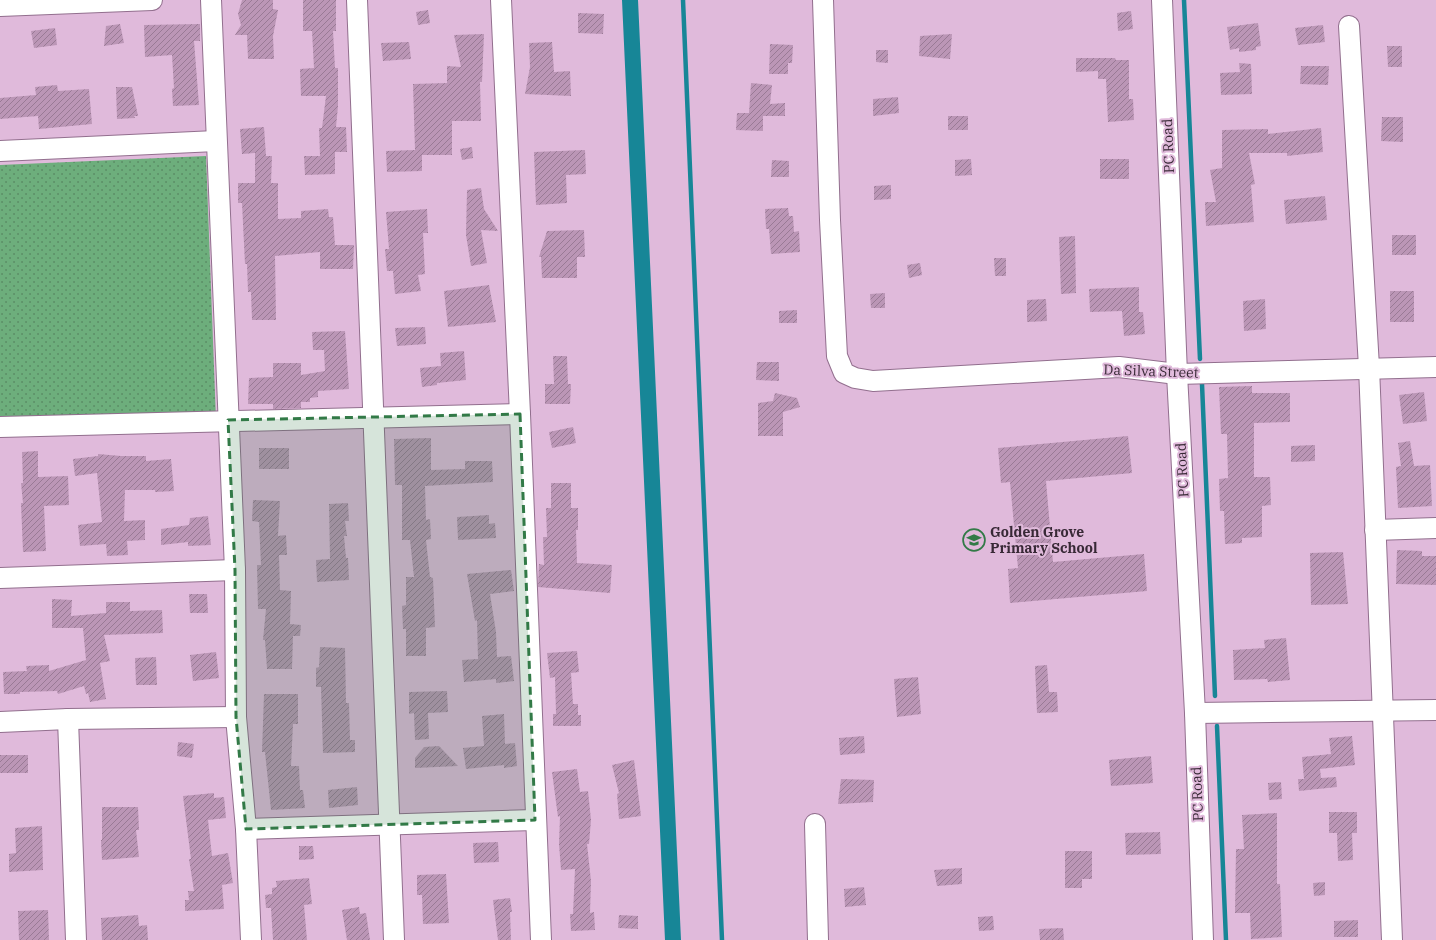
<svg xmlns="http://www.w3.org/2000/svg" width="1436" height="940" font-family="'IBM Plex Serif',serif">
  <defs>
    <pattern id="grass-dots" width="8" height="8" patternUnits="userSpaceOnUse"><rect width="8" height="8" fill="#6dae7c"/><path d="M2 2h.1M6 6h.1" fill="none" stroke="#5b8e66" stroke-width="1.8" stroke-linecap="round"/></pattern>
    <pattern id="building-hatch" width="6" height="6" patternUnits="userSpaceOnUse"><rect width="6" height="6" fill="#bb96b6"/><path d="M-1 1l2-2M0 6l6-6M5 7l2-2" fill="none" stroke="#997a95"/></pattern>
  </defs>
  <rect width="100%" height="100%" fill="#e0badb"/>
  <!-- grass -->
  <path fill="url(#grass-dots)" d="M206 156 216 420 0 429V165Z"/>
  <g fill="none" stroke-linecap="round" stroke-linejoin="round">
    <!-- stream -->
    <g stroke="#178697" stroke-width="4.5">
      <path d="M683 0 722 940"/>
      <path d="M1184 0 1200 359"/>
      <path d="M1202 384 1215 696"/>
      <path d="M1217 726 1226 940"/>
    </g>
    <!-- canal -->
    <path stroke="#178697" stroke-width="16" d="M630 0 673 940"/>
  </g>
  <!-- building -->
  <g fill="url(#building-hatch)">
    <path d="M242 0H273V9L278 10 273 36 274 59H248L247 35H235L241 25 238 14Z"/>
    <path d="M303 0H336V31H333L335 68H338V106L336 127H346L347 152H335V174L305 175 304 156H320L319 128H322L326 96H301L300 69 314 68 312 31H303Z"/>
    <path d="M428 10 430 23 418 25 416 12Z"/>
    <path d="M1131 11 1133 29 1118 31 1117 13Z"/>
    <path d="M578 13 604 14 603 34 578 33Z"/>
    <path d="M1258 23 1261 46 1256 47V50L1239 52V48L1230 50 1227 27Z"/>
    <path d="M120 24 124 43 104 46 106 26Z"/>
    <path d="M200 24V41H194L199 105 173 106 172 89 174 88 172 55 145 57 144 25Z"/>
    <path d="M1323 25 1325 42 1298 45 1295 28Z"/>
    <path d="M55 28 57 45 34 48 31 31Z"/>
    <path d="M484 34 482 82H480L481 121H452V155H422V171L387 172 386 151 415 150 413 84 447 83V66L461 67 454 35Z"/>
    <path d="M952 34 950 59 919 56 920 36Z"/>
    <path d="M409 42 411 59 383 61 381 43Z"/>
    <path d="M552 42 554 72 570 71 571 96 525 94 530 67 529 43Z"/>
    <path d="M770 44 793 45 792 63H788V74H769Z"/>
    <path d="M1387 46H1402V67H1388Z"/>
    <path d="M876 50H888V63L876 62Z"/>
    <path d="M1076 58H1115L1116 60H1129V99H1133L1134 120 1108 122 1106 79H1098V71L1076 72Z"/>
    <path d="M1239 63 1251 64 1252 94 1221 95 1220 73 1240 72Z"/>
    <path d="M1301 66H1329L1328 85 1300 84Z"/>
    <path d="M751 83 772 85 770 104 785 103V116H763V131L736 130 737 113H749Z"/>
    <path d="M57 85 58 91 89 89 92 124 39 129 38 116 0 119V98L36 95 35 87Z"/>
    <path d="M116 87H132L138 116H134L135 118 117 119Z"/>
    <path d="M898 97 899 113 873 116V99Z"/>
    <rect x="948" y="116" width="20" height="14"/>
    <path d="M1382 117H1403V142L1381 141Z"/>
    <path d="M264 127 266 156H272L271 183H278V219L301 218V211L328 209 329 217H333L335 245H354L353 269H320V252L275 256 276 320H252L251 292H248L247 264H245L242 203H238V183H255V153L242 154 240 129Z"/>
    <path d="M1321 128 1323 152 1287 156V153H1249L1255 184 1251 185 1254 222 1206 226 1205 202H1216L1210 170 1222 168V130L1268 129V134Z"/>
    <path d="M472 147 473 158 462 160 460 149Z"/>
    <path d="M585 150 586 174 566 175 567 203 536 205 534 152Z"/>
    <path d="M971 159 972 175 955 176V160Z"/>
    <rect x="1100" y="159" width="29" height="20"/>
    <path d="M772 160 789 161V177H771Z"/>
    <path d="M891 185V199L874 200V186Z"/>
    <path d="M481 188 484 209 498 231 481 230 487 263 471 266 466 235 467 190Z"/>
    <path d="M1325 196 1327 220 1286 224 1284 200Z"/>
    <path d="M788 208 789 216H793L794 232 799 231 800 252 771 254 769 229H766L765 209Z"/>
    <path d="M427 209 428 233H423L425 274 418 275 421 291 395 294 393 271H387L385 249H389L386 212Z"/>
    <path d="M584 230 585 257H577V278H542L541 257H539L547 231Z"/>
    <rect x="1392" y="235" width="24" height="20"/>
    <path d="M1075 236 1076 293 1061 294 1059 237Z"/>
    <path d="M994 258H1006V276H995Z"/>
    <path d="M920 263 922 275 909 278 907 265Z"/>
    <path d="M489 285 496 322 448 327 444 291Z"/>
    <path d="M1139 287V312H1143L1145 334 1124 336 1122 311 1090 312 1089 289Z"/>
    <rect x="1390" y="291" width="24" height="31"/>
    <path d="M885 293V308H871L870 294Z"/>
    <path d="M1046 299 1047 321 1027 322V300Z"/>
    <path d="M1265 299 1266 329 1244 331 1243 301Z"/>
    <path d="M797 310V323H779V311Z"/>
    <path d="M425 327 426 344 397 346 395 328Z"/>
    <path d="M345 331 349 389 318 391V397L310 398V402H301V408L273 409V404H248L249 378 273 377V363H301V375L325 371 324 350H313L312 332Z"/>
    <path d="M464 351 466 380 437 383V385L422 387 420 368 441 366 440 353Z"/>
    <path d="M553 356H567L568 384H571L570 404H545V384H554Z"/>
    <path d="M757 362H779V381L756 380Z"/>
    <path d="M1252 386V393H1290V422L1254 423V477H1270L1271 505 1262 506V537L1242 538V543L1225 544 1224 511H1220L1219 479 1228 478 1227 434H1221L1219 387Z"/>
    <path d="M1424 392 1427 421 1403 424 1399 395Z"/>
    <path d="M775 393 797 398 800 407 783 412V436H758V403L773 401Z"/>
    <path d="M573 427 576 443 552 448 549 432Z"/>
    <path d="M1128 436 1132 473 1046 481 1053 562 1144 554 1147 591 1010 603 1008 569 1018 568 1010 482 1001 483 998 448Z"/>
    <path d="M431 438V470L465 469V461H492L493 482 425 486 426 520 430 519 431 539 426 540 430 577 433 578 435 627 426 628V656H406V629H403L402 606 406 605V577H414L410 540H402V485H395L394 439Z"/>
    <path d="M1410 441 1414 466 1430 465 1432 506 1398 508 1396 467 1401 466 1398 443Z"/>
    <path d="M1315 445V461L1291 462V446Z"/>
    <rect x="259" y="448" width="30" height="21"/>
    <path d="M38 451V477L68 476 69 505 44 506 46 551 23 552 21 503H23L21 483H23L22 452Z"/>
    <path d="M98 454 121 456H146V461L171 459 174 491 155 492V490H125L124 521 145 520V540L127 541 128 555 107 556 106 544 80 546 78 525 102 522 97 473 75 476 73 459 98 456Z"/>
    <path d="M551 483H571V508H578V530H576L577 563 612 565 610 593 538 587 539 564 544 565 543 537H547L546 508H551Z"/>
    <path d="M253 500 280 501 278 536 286 535 287 555H279L280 590 291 591 290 624 301 625 300 636H293L292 669H267L265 640H263L266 609H258L257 565H261L259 522 252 521Z"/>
    <path d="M348 503 349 521H345L347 536H344L346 558H348L349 580 317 582 316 560 330 559 329 504Z"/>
    <path d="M489 515V524L495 523 496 538 458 540 457 517Z"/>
    <path d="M208 516 211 545 188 546V542L161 545V529L189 525 190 518Z"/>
    <path d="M1397 550 1422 551V556H1436V585L1396 584Z"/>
    <path d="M1343 552 1348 604 1311 605 1310 553Z"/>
    <path d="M511 570 514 591 490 594 496 632 497 657 511 656 514 681 496 683V679L464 682 462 660 478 659 477 620 475 621 467 574Z"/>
    <path d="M189 594H207L208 613H190Z"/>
    <path d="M52 599 72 600 71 616 106 613V602H130V611L162 610 163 633 104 635 110 661 100 663 106 699 90 702 88 693 86 694 84 686 58 694 57 691 20 692V694H4L3 672 27 671 26 666 49 665V671L86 660 83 628H52Z"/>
    <path d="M1286 638 1290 680 1268 682 1267 679 1234 680 1233 650 1265 648 1264 640Z"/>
    <path d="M320 647 345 648 346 703H349L350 740H355V752L323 753 321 687H316V668L319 667Z"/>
    <path d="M577 651 579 672 571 673 573 704H578V715H581V726H553V714H556L555 677 550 678 547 653Z"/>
    <path d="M216 652 219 678 193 681 190 655Z"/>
    <path d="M156 657 157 685H136L135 658Z"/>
    <path d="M1047 665 1049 692H1057L1058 712 1037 713 1035 666Z"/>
    <path d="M918 677 921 714 897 717 894 679Z"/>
    <path d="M447 691 448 712 428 713 429 739 415 740 414 713 409 714V692Z"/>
    <path d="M264 694H298V724H293L291 766H299L300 790H303L305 808 271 810 265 752H262Z"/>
    <path d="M504 714 505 744 515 743 517 766 504 768V765L466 769 463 748 484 746 482 716Z"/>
    <path d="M864 736 865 753 840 755 839 738Z"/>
    <path d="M1352 736 1355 765 1320 769 1321 778 1336 777 1337 787 1299 791 1298 779H1304L1302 757 1331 754 1329 738Z"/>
    <path d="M178 742 194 744 192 758 177 756Z"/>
    <path d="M439 746 458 766 415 768V758L424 747Z"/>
    <rect x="0" y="755" width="28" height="18"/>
    <path d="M1151 756 1153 783 1111 786 1109 760Z"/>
    <path d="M634 760 641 816 619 819 617 794 619 793 612 765Z"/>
    <path d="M577 769 580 792 588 791 591 820 589 844H587L591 881 590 913 594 912 595 930 571 931 570 914H573L575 869 561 870 559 844 560 816 558 817 552 772Z"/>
    <path d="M841 779 874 780 873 802 838 804Z"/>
    <path d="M1281 782 1282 799 1269 800 1268 783Z"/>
    <path d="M357 787 358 805 329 808 328 790Z"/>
    <path d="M214 793V798L224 797 226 818 208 820 212 856 228 853 233 883 222 885 224 909 185 911V900H189L188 891H194L189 859H191L183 796Z"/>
    <path d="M102 807H138L139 830H136L139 857 102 860 101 840H102Z"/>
    <path d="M1329 812H1357V833H1352L1353 860 1338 861 1337 833H1329Z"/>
    <path d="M1277 813V884H1280L1282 937 1251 939 1250 913H1235L1236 849H1244L1242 815Z"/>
    <path d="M42 826 43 870 9 872V854L16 853 15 828Z"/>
    <path d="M1160 832 1161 854 1126 855 1125 833Z"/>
    <path d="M498 842 499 862 474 863 473 843Z"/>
    <path d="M299 846H313L314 859 299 860Z"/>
    <path d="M1065 851H1092V879H1082V888H1065Z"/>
    <path d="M962 868V884L937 886 934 870Z"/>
    <path d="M446 874 449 923 423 924 422 895H417V875Z"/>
    <path d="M309 878 312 904 304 905 307 940H273L271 908H266L265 895 272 894V888L277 887 276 881Z"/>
    <path d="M1325 882V895L1314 896 1313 883Z"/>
    <path d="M864 887 866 905 845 907 844 889Z"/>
    <path d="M510 898 512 912H510L511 940H498L493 900Z"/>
    <path d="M359 907 360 914 366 913 370 940H347L342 910Z"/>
    <path d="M48 910 49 940H19L18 911Z"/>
    <path d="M138 915 139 926 147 925 148 940H102L101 918Z"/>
    <path d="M619 915 638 916V929L618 928Z"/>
    <path d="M993 916 994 930 979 931 978 917Z"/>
    <path d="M1358 920V937H1334V921Z"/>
    <path d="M1063 928 1064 940H1040L1039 929Z"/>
  </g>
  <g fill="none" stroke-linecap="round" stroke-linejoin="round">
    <!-- minor casing -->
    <g stroke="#926f8e" stroke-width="22">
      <g id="minor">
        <path d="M211 0 235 570 236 717 246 829 251 940"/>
        <path d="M357 0 394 940"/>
        <path d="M501 0 520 414 541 940"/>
        <path d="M823 0 830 220 837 356 844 373 855 378 873 381 1119 367 1177 374 1436 367"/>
        <path d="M1162 0 1177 374 1195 713 1203 940"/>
        <path d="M0 6 152 0"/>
        <path d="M1349 26 1369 367 1392 940"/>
        <path d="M0 151 216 141"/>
        <path d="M0 427 520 414"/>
        <path d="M1375 530 1436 528"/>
        <path d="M0 578 235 570"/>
        <path d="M1195 713 1436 710"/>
        <path d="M68 719 76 940"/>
        <path d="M0 722 68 719 236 717"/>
        <path d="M815 824 818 940"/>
        <path d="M246 829 535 820"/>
      </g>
    </g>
    <!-- minor -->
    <use href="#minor" stroke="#fff" stroke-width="20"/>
  </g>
  <!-- marked area -->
  <path fill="#327a47" fill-opacity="0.2" stroke="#327a47" stroke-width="3" stroke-dasharray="8 5" stroke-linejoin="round" d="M520 414 535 820 246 829 236 717 235 570 228 420Z"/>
  <!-- icons -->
  <defs>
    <g id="school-ring" transform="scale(1.15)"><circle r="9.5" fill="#e0badb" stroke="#327a47" stroke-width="1.5"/><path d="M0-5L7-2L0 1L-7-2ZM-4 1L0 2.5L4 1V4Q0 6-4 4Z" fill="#327a47"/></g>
  </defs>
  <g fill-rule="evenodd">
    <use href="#school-ring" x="974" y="540"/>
  </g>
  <g text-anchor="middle" stroke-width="4" stroke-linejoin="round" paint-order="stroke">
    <!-- street labels -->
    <g font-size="14" fill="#382936" stroke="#e0badb">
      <text transform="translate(1168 146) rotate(-92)" y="5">PC Road</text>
      <text transform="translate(1151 371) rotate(2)" y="5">Da Silva Street</text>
      <text transform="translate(1182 470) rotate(-93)" y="5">PC Road</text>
      <text transform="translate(1197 794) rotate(-92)" y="5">PC Road</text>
    </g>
    <!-- poi labels -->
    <g font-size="14" font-weight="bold" fill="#382936" stroke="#e0badb" text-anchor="start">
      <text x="990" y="537">Golden Grove<tspan x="990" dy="16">Primary School</tspan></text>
    </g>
  </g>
</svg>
